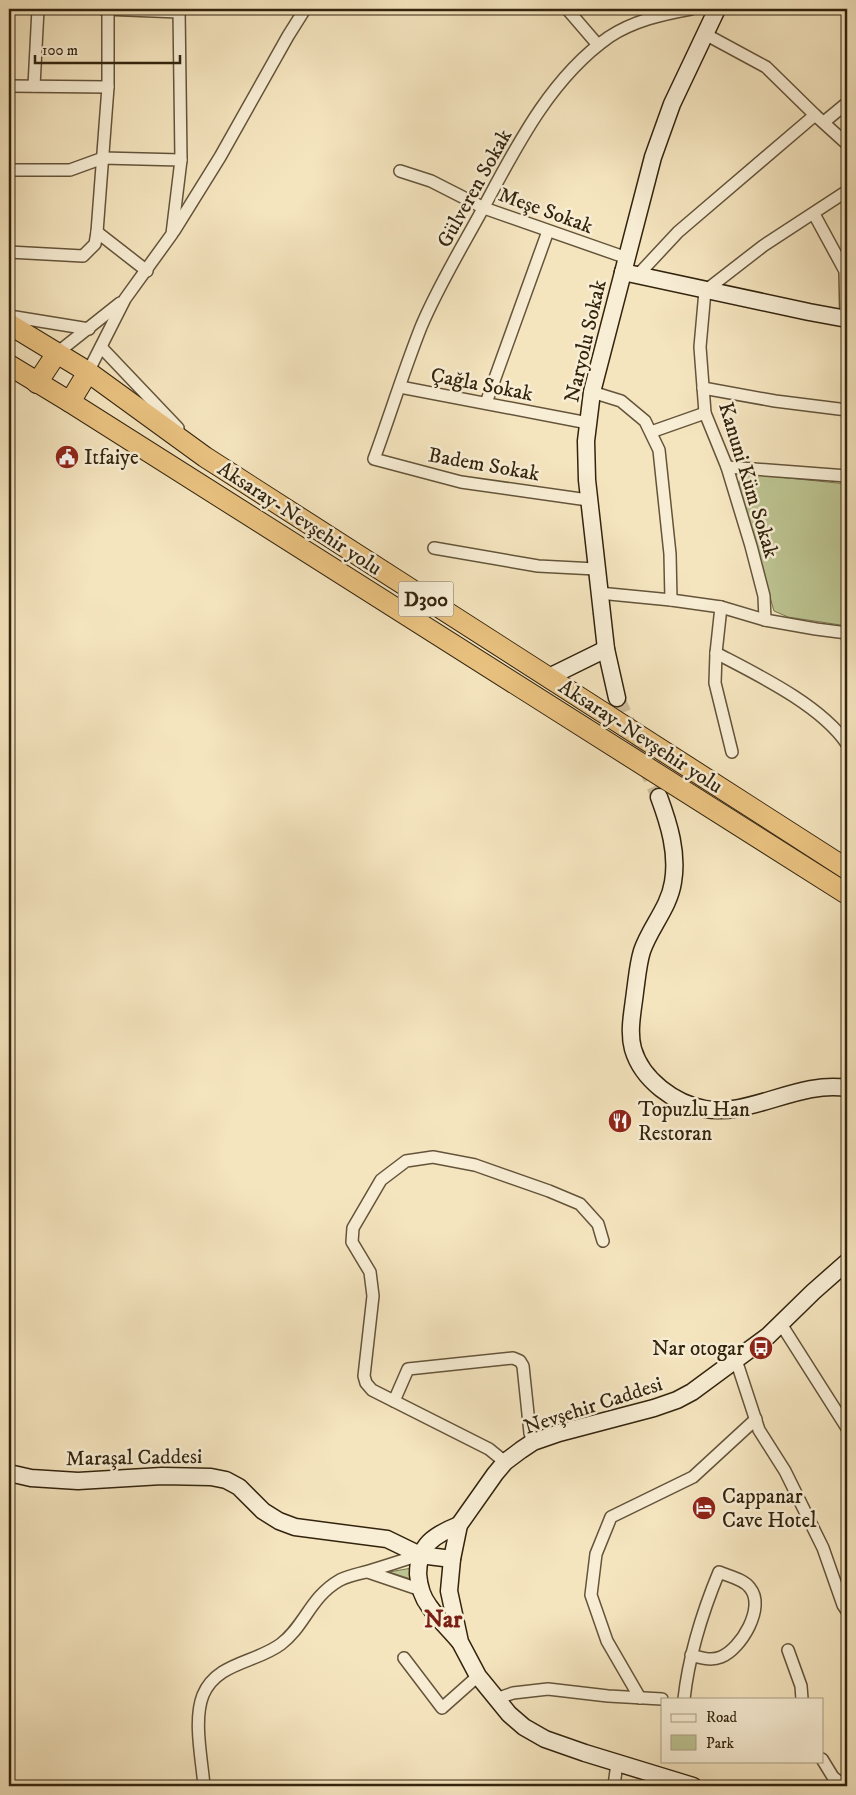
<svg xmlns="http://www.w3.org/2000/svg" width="856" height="1795" font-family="'IM FELL DW Pica',serif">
  <rect width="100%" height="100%" fill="#f5e5bf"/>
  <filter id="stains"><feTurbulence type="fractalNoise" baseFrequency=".004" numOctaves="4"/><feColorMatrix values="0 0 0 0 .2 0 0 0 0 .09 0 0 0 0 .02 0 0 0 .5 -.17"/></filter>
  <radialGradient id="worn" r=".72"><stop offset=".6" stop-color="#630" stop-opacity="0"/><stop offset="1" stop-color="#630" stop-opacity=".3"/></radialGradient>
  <!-- green -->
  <g fill="#bcc491" stroke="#787450">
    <path d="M749 474 847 484V626L788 617 774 611 739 490V482L742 476Z"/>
    <path d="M412 1568 411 1579 389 1572Z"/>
  </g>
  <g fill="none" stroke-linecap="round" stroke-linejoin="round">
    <!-- secondary-tunnel -->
    <path stroke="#cebe9c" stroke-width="16" stroke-dasharray="16 8" stroke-linecap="butt" d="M617 698 659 797"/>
    <!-- street casing -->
    <g stroke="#64543a" stroke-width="14">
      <g id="street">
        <path d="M103 9 179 12"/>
        <path d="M567 9 598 45"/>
        <path d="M705 34 766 67 815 115 847 144"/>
        <path d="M9 86 108 87"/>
        <path d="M34 86 38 9"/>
        <path d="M824 122 847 103"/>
        <path d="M9 170H70L103 158 181 160"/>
        <path d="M400 171 431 181 484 208 627 258"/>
        <path d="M814 214 845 271 846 319"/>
        <path d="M174 231 220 157 288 36 305 9"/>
        <path d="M97 232 147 271"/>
        <path d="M9 252 83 256 95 244 97 232 108 87V9"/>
        <path d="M637 276 678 232 815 115"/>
        <path d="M9 316 89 329"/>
        <path d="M101 347 178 428"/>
        <path d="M57 353 120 303"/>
        <path d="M88 372 125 299 172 234 181 160 179 9"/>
        <path d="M400 387 588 423"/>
        <path d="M703 388 775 401 847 410"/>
        <path d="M592 392 621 401 645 421 659 450 670 554 671 600"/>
        <path d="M486 403 548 231"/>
        <path d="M651 432 705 413"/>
        <path d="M727 467 847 476"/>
        <path d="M588 500 461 482 374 459C390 415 404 370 421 327 439 284 464 244 486 203 518 143 552 77 609 37 633 21 663 14 691 9"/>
        <path d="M434 548 538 566 596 569"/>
        <path d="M599 593 671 600 721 607 765 620 816 629 847 633"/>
        <path d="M721 607 716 653 715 683 732 752"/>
        <path d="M765 620 764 596 751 546 727 467 705 413 700 347 705 291 763 246 847 191"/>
        <path d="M716 653C756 674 821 705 847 744"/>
        <path d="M781 1324 847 1428"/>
        <path d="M736 1360 759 1430 785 1471 823 1548 843 1605 847 1611"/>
        <path d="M394 1401 408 1369 513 1358 520 1361 523 1366 530 1433 533 1442"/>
        <path d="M505 1462 489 1449 372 1390 366 1383 364 1376 373 1296 370 1272 352 1242 353 1228 381 1180 406 1161 433 1157 475 1165 549 1191 580 1204 598 1224 603 1241"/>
        <path d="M368 1572 421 1590"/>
        <path d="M788 1650 801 1686 802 1699"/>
        <path d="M404 1658 442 1708 478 1676"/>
        <path d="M640 1698 607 1641 591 1595 596 1554 611 1517 693 1477 756 1419"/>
        <path d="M496 1699 513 1693 548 1689 608 1696 662 1699"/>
        <path d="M684 1699C689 1654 702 1613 719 1572 728 1576 744 1579 750 1588 766 1607 741 1649 721 1657 711 1661 701 1658 691 1655"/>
        <path d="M822 1759 833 1777 844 1786"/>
        <path d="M204 1786C202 1760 193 1720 203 1695 217 1662 256 1663 281 1644 305 1626 310 1597 340 1580 350 1575 359 1574 369 1571 386 1566 403 1560 420 1555"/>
        <path d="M614 1786 617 1763"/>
      </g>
    </g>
    <!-- secondary casing -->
    <g stroke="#33240e" stroke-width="19">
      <g id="secondary">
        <path d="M623 272 809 312 847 319"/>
        <path d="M549 677 606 649"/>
        <path d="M617 698 606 649 587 480 586 441 592 392 653 157 672 104 717 9"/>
        <path d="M659 797C669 824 678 853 673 882 669 908 650 927 642 951 638 964 637 978 635 992 633 1010 628 1031 633 1049 642 1080 675 1104 705 1109 749 1117 800 1080 847 1088"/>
        <path d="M9 1473 31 1478 78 1481 162 1476 211 1477 226 1480 239 1487 263 1511 279 1521 295 1527 387 1539 420 1555 452 1559"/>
        <path d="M459 1525C434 1535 418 1545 418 1574 419 1586 422 1597 429 1606 438 1619 450 1630 459 1641"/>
        <path d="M693 1786 585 1753 545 1739 524 1727 509 1714 478 1676 460 1642 449 1591 452 1559 459 1525 495 1474 505 1462 521 1450 533 1442 559 1433 654 1408 677 1400 692 1392 768 1336 813 1292 847 1262"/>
      </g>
    </g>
    <!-- highway casing -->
    <g stroke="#33240e" stroke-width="22">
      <g id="highway">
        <path d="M9 324 88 372 205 457 847 869"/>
        <path d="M9 365 70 402 847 894"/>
        <path d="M37 383 57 353"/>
        <path d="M70 402 88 372"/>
      </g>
    </g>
    <!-- street -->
    <use href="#street" stroke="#f8eed5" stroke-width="11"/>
    <!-- secondary -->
    <use href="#secondary" stroke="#f8eed5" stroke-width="16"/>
    <!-- highway -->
    <use href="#highway" stroke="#eac280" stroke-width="20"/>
  </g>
  <!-- icons -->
  <defs>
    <g id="civic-disc" transform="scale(1.25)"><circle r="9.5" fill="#8f2418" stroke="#f8eed5"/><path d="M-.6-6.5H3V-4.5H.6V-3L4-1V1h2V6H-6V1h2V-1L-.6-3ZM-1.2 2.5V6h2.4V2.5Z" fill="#fff"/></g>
    <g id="restaurant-disc" transform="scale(1.25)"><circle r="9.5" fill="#8f2418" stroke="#f8eed5"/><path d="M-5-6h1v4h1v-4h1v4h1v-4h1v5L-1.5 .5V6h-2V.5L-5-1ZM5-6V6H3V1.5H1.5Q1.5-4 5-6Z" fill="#fff"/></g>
    <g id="bus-disc" transform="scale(1.25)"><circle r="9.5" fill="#8f2418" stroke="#f8eed5"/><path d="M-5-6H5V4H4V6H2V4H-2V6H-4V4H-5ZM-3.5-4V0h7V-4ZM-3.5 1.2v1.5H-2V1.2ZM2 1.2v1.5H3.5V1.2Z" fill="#fff"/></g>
    <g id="hotel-disc" transform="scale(1.25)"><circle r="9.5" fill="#8f2418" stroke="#f8eed5"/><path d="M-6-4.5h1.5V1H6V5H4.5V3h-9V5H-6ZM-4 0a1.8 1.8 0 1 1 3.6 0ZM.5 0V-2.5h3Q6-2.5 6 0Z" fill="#fff"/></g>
  </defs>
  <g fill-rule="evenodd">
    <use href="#civic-disc" x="67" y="457"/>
    <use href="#restaurant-disc" x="620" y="1121"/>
    <use href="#bus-disc" x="761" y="1348"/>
    <use href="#hotel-disc" x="704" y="1508"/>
  </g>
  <g text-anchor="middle" stroke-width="5" stroke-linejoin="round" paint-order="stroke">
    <!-- shield labels -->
    <rect fill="#f8eed5" stroke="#6e614a" stroke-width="1" x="398.5" y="581.5" width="55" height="35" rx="4"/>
    <g font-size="20" font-weight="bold" fill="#33240e">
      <text x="426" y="606">D300</text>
    </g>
    <!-- street labels -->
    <g font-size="21" fill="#33240e" stroke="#f8eed5">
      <text transform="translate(474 188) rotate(-61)" y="7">Gülveren Sokak</text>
      <text transform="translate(546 210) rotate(20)" y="7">Meşe Sokak</text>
      <text transform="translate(585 341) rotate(-77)" y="7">Naryolu Sokak</text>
      <text transform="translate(482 384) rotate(11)" y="7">Çağla Sokak</text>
      <text transform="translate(484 464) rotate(10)" y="7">Badem Sokak</text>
      <text transform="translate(749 480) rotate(73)" y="7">Kanuni Küm Sokak</text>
      <text transform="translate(300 518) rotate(33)" y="7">Aksaray-Nevşehir yolu</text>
      <text transform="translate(641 736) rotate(33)" y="7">Aksaray-Nevşehir yolu</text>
      <text transform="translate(593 1405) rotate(-18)" y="7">Nevşehir Caddesi</text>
      <text transform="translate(134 1457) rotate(-1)" y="7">Maraşal Caddesi</text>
    </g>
    <!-- poi labels -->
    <g font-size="21" fill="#33240e" stroke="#f8eed5" text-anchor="start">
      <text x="84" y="464">Itfaiye</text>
      <text x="638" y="1116">Topuzlu Han<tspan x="638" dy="24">Restoran</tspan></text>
      <text x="744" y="1355" text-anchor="end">Nar otogar</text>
      <text x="722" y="1503">Cappanar<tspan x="722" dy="24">Cave Hotel</tspan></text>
    </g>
    <!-- quarter labels -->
    <g font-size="24" font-weight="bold" fill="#7a1f14" stroke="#f8eed5">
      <text x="443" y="1627">Nar</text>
    </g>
  </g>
  <!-- margin -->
  <rect width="856" height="1795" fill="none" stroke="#f5e5bf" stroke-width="30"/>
  <rect x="10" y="10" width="836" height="1775" fill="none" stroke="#33240e" stroke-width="2.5"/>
  <rect x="15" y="15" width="826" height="1765" fill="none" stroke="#33240e"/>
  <!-- legend -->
  <rect x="661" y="1698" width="162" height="65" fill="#f8eed5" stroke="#a99d85"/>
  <rect x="671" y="1714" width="25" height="8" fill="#f8eed5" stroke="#a99d85"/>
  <text x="706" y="1722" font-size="15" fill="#33240e">Road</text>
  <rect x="671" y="1735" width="25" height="15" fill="#bcc491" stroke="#a99d85"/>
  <text x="706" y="1748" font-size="15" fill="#33240e">Park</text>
  <!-- scale -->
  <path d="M35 55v8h145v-8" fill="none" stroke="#33240e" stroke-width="2.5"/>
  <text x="42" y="55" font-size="15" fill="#33240e" stroke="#f8eed5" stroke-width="4" paint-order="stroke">100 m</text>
  <rect width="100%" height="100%" filter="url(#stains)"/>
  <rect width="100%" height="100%" fill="url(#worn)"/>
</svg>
